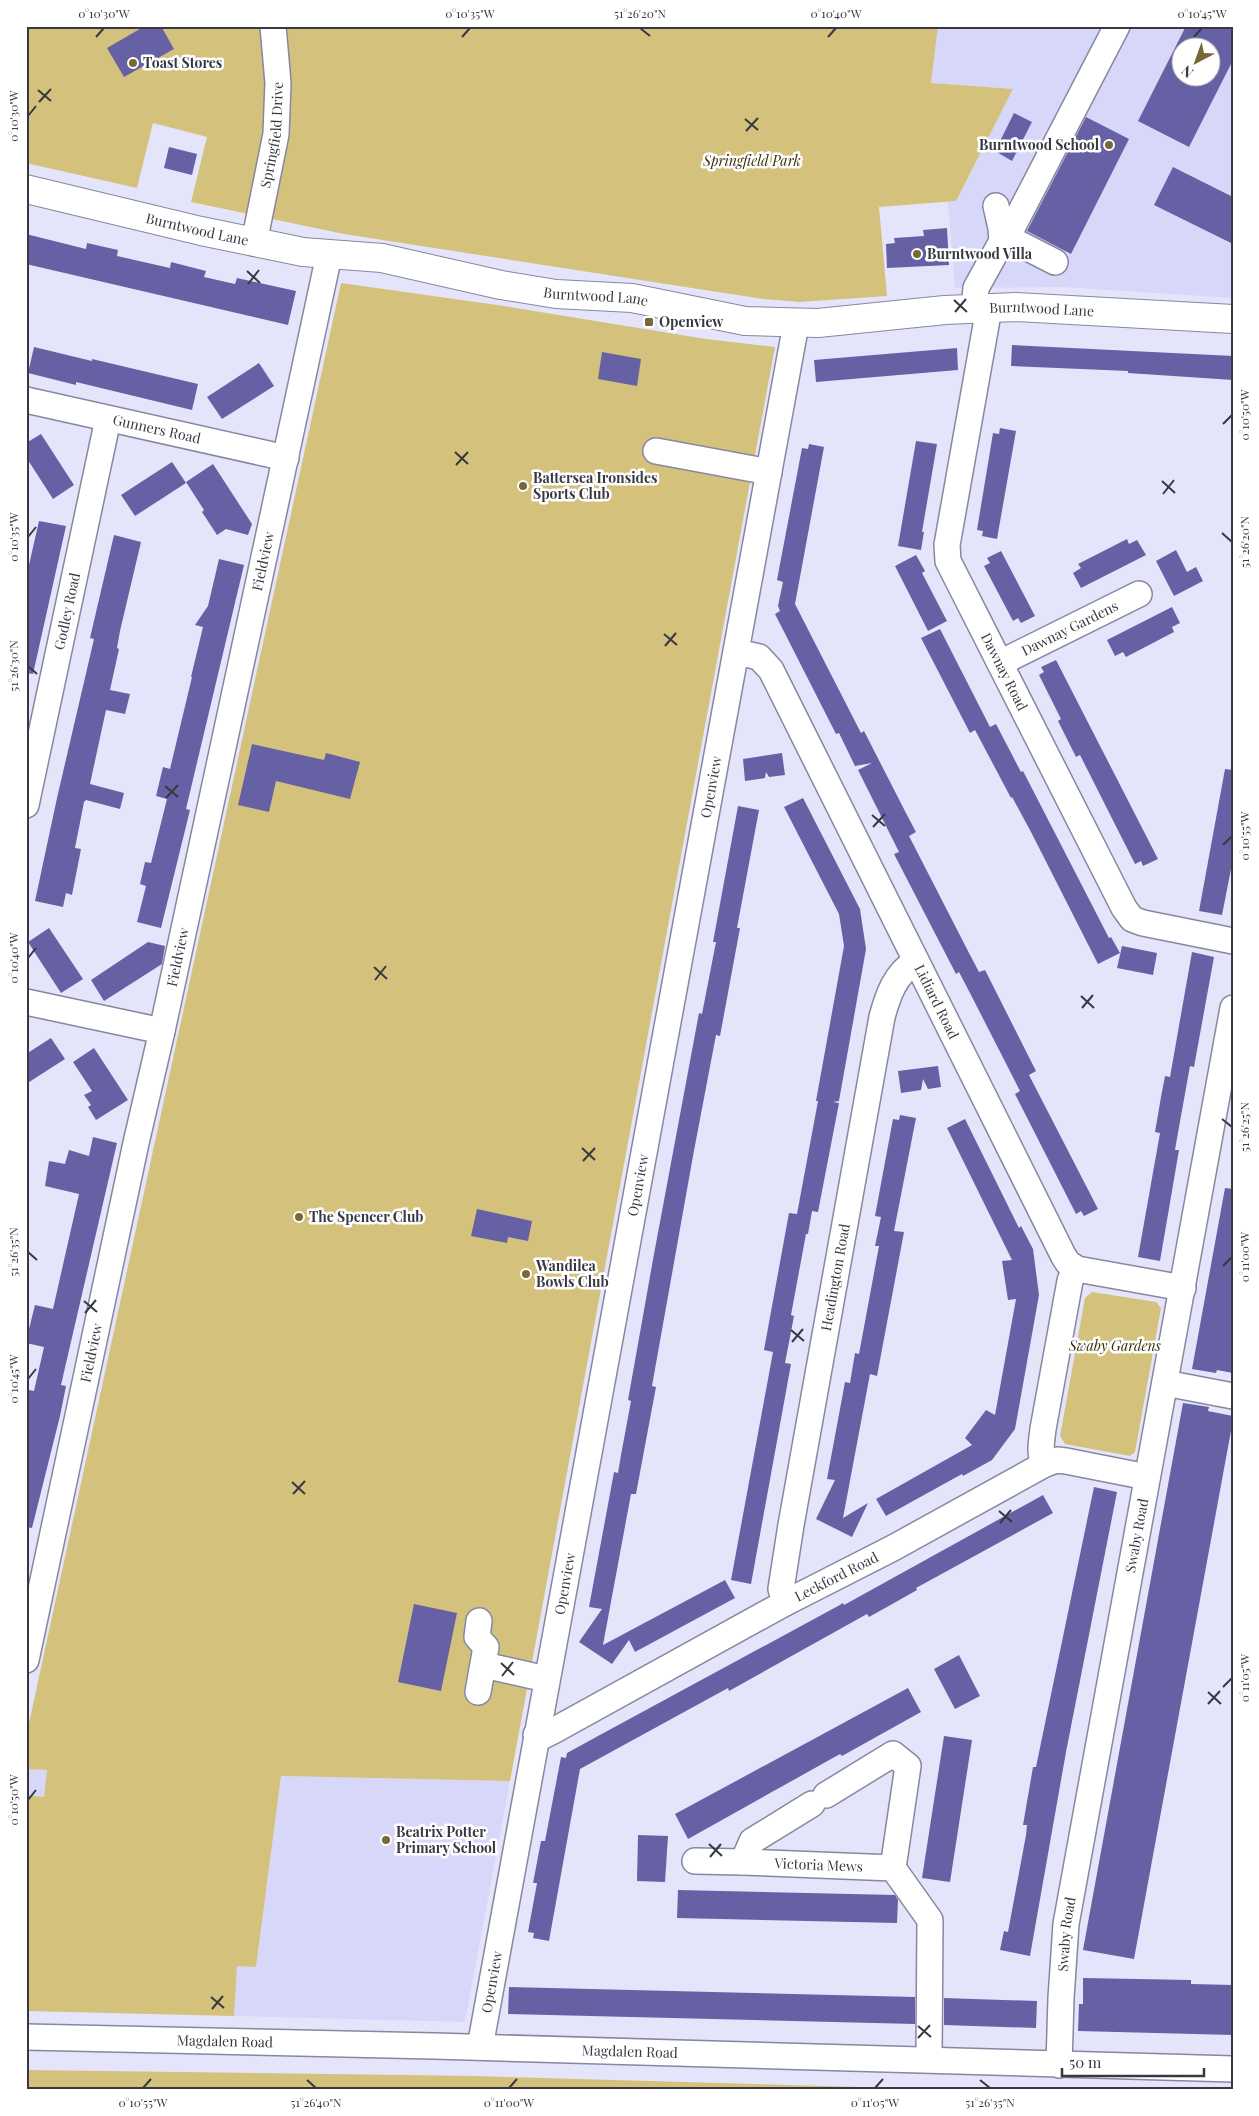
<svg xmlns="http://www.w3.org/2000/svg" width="1259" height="2116" font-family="'Playfair Display',serif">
  <rect width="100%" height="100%" fill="#e4e5fb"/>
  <!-- built -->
  <g fill="#d7d7fa" fill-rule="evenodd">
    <path d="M938 26H1233V298L1062 287 955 288 948 202 956 201 1013 89 931 83ZM1182 48H1212V78H1182Z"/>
    <path d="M26 1769 47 1770 44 1797 26 1795Z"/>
    <path d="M281 1776 510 1781 465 2022 234 2016 237 1966 256 1967Z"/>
  </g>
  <!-- green -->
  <g fill="#d4c17c">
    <path d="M26 26H938L931 83 1013 89 956 201 879 207 887 296 800 302 763 299 344 234 191 202 207 137 153 123 137 188 26 163Z"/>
    <path d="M341 283 504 306 706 339 775 347 510 1781 281 1776 256 1967 237 1966 234 2016 26 2011V1795L44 1797 47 1770 26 1769V1737Z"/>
    <path d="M1092 1292 1156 1302 1161 1308 1135 1452 1130 1456 1065 1444 1060 1436 1085 1298Z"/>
    <path d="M26 2070 476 2076 966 2090H26Z"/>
  </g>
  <!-- building -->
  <g fill="#6661a5" fill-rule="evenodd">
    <path d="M145 26H161L174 49 124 77 107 48Z"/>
    <path d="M1186 26H1233V60L1189 147 1138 121ZM1182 48H1212V78H1182Z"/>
    <path d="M1014 113 1032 122 1012 161 995 151Z"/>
    <path d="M1086 117 1129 139 1071 254 1027 231Z"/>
    <path d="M169 147 197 154 192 175 164 168Z"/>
    <path d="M1173 167 1233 197V244L1154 205Z"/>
    <path d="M947 228 949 265 887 268 886 244 895 243 894 238 924 236 923 230Z"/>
    <path d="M26 234 86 249 87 243 118 250 117 256 170 268 171 262 206 271 204 277 235 284 237 278 296 291 288 325 26 264Z"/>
    <path d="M1012 345 1233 356V380L1128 373V371L1011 366Z"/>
    <path d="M34 347 92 361V359L198 384 192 410 76 382V385L28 373Z"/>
    <path d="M957 348 958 370 816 382 814 360Z"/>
    <path d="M602 352 641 359 637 386 598 379Z"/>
    <path d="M259 363 274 386 222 419 207 397Z"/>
    <path d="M1000 428 1016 431 997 539 982 536 983 531 977 530 993 433 999 434Z"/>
    <path d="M41 434 74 485 53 499 26 457V443Z"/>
    <path d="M916 441 937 444 922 532H924L921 550 898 546Z"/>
    <path d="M809 444 824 447 795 604 861 733 864 731 907 815 916 832 909 836 969 953 979 972 985 970 1036 1071 1029 1075 1098 1209 1084 1216 1081 1211 1076 1214 1015 1094 1020 1091 972 997 959 972 956 974 894 854 899 852 858 770 872 763 855 766 839 733 836 734 775 614 780 611 778 606 783 582 777 580 802 448 808 449Z"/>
    <path d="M172 462 186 483 135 516 121 495Z"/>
    <path d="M213 464 252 524 248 535 226 529 217 535 202 512 204 510 186 482Z"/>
    <path d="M39 521 66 526 33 674 26 673V578Z"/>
    <path d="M114 535 141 542 120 631 117 648 119 649 110 690 130 694 125 714 106 710 90 784 124 793 120 809 86 800 84 802 75 848 81 849 72 895 66 893 63 907 35 901 57 798 94 639 90 638Z"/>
    <path d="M1127 539 1129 544 1137 540 1146 555 1081 588 1073 573 1081 568 1078 564Z"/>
    <path d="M1176 550 1187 572 1196 567 1203 581 1174 596 1156 561Z"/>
    <path d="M1001 551 1035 616 1021 623 1018 618 1013 621 984 566 990 563 987 558Z"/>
    <path d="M916 555 925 571 922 573 947 621 928 631 895 566Z"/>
    <path d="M219 559 244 565 186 809 190 810 161 928 137 922 146 886 140 884 145 862 151 863 167 799 156 796 163 767 170 769 192 677H191L203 627 195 625 208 606Z"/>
    <path d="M1172 607 1180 623 1172 627 1174 632 1126 657 1123 652 1115 656 1107 640Z"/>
    <path d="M940 629 990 727 996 724 1021 772 1023 771 1109 938 1111 937 1120 953 1098 964 1031 832 1012 797 1011 798 975 730 970 733 921 638Z"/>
    <path d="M1056 660 1158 859 1143 866 1141 861 1135 864 1080 755 1076 757 1058 721 1061 719 1039 675 1044 672 1041 667Z"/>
    <path d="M252 744 324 760 326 753 360 762 350 799 276 781 269 812 238 805Z"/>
    <path d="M782 753 785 775 769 777 766 772 765 778 745 781 743 759Z"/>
    <path d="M1225 769 1233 770V859L1222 915 1199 911Z"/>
    <path d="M803 798 860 909 866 949 839 1101 833 1102 839 1103 818 1212 812 1211 808 1234H806L791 1315 794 1316 785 1363 791 1364 751 1584 731 1580 773 1352 764 1350 789 1213 797 1214 818 1101H816L844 946 839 914 784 807Z"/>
    <path d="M738 806 759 810 737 928H740L720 1036 716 1035 693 1156 652 1386 656 1387 641 1467 636 1494H631L603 1645 725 1580 735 1598 635 1652 629 1640 612 1664 579 1642 602 1609 589 1607 614 1472 618 1473 621 1455 631 1401 628 1400 654 1254 699 1013 702 1014 716 942H713Z"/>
    <path d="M49 928 83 979 61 993 28 942Z"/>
    <path d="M148 942 165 946 162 964 104 1001 91 980Z"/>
    <path d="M1122 946 1157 953 1153 975 1117 968Z"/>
    <path d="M1192 952 1214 957 1194 1067 1190 1066 1179 1127 1175 1150H1179L1160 1261 1138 1257 1160 1133 1155 1132 1161 1097 1165 1076 1170 1077Z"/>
    <path d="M51 1038 65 1059 26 1084V1054Z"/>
    <path d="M94 1048 128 1100 96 1120 88 1107 91 1105 84 1095 92 1091 73 1062Z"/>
    <path d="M938 1066 941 1087 928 1089 923 1079 921 1090 901 1093 898 1071Z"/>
    <path d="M900 1115 916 1118 894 1231 904 1232 877 1376 870 1374 843 1518 868 1503 852 1537 816 1519 835 1480 827 1479 845 1382 850 1383 855 1353 859 1354 879 1246H875L881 1217 875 1216 893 1119 899 1120Z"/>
    <path d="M965 1119 1019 1228 1021 1226 1033 1249 1039 1295 1015 1429 992 1460 963 1476 962 1474 886 1516 876 1499 972 1445 965 1438 986 1410 995 1415 1016 1299 1008 1300 1002 1261 1012 1260 947 1128Z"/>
    <path d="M93 1137 117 1143 61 1385 66 1386 60 1416 32 1528 26 1527V1400L29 1390 34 1391 44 1347 26 1343V1341L35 1305 53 1309 79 1194 45 1186 49 1161 65 1164 69 1150 89 1156Z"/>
    <path d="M1225 1188 1233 1189V1373L1217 1370 1216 1373 1192 1369Z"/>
    <path d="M477 1209 532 1221 528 1241 508 1237 507 1243 471 1236Z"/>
    <path d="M1183 1403 1209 1407 1208 1411 1233 1416V1420L1134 1959 1083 1950Z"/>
    <path d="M1094 1487 1117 1492 1066 1752 1030 1956 1000 1950 1004 1931 1008 1932 1026 1835 1027 1825H1023L1033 1767H1036Z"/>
    <path d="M1043 1495 1053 1513 916 1588 917 1590 887 1607 869 1617 867 1614 729 1691 728 1688 580 1769 549 1941 533 1938 534 1933 528 1932 537 1883H533L541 1841H545L561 1757 566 1758 567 1753 598 1736 838 1606 843 1603 844 1605Z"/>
    <path d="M414 1604 457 1613 441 1691 398 1682Z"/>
    <path d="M959 1655 980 1696 955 1709 934 1669Z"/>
    <path d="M908 1688 921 1712 842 1756 840 1754 688 1839 675 1814Z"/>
    <path d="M944 1736 972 1740 950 1882 922 1878Z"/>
    <path d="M638 1835 668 1836 665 1882 637 1881Z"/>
    <path d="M678 1890 895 1895 898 1900 897 1923 677 1918Z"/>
    <path d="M1083 1978 1191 1980V1984L1233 1985V2035L1078 2031 1079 2004H1083Z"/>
    <path d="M509 1987 915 1997V2024L508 2014Z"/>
    <path d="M944 1998 1037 2001 1036 2028 944 2025Z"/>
  </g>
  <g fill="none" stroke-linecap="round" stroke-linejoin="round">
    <!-- minor casing -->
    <g stroke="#8787a0" stroke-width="28">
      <g id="minor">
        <path d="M996 206 1001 228 1002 241"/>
        <path d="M1009 234 1016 242 1055 262"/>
        <path id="s1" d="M254 243 276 134 278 83 273 26"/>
        <path d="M974 308 976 288 1002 241 1009 234 1117 26"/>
        <path id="s2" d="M989 308 947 545 948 561 1124 908 1132 919 1143 923 1233 941"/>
        <path id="s3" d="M26 400 286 458"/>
        <path d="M656 451 769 472"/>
        <path id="s4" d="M737 652 759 657 771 670 1063 1255 1068 1263 1077 1269 1183 1288"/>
        <path id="s5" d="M1000 663 1139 594"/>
        <path id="s6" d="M26 805 108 419"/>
        <path d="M26 1002 162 1031"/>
        <path d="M1165 1383 1233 1396"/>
        <path d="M1045 1464C1038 1454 1042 1440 1043 1429L1070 1281 1073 1273 1077 1269"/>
        <path id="s7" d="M785 1603 781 1589 791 1525 882 1017C888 995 895 974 916 961"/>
        <path id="s8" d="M26 1660 136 1143 162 1031 329 255"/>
        <path d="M484 1665 546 1679"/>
        <path d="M478 1692 486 1647 477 1637 479 1621"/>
        <path id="s9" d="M536 1735 543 1736 553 1731 785 1603 893 1548 1045 1464 1057 1460 1066 1461 1147 1477"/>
        <path d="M826 1795 893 1754 908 1766 893 1868"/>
        <path id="s10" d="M812 1804 752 1841 743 1862 893 1868 930 1920 929 2059"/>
        <path d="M695 1861 743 1862"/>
        <path id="s11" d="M26 2037 434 2046 1233 2069"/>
        <path id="s12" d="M480 2047 796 324"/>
        <path id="s13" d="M1059 2065 1061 1998 1066 1924 1233 1008"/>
      </g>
    </g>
    <!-- major casing -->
    <g stroke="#8787a0" stroke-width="30">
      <g id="major">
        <path id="s14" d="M26 189 201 231 303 252 382 258 501 285 556 294 632 298 745 321 818 323 945 310 1016 307 1233 319"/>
      </g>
    </g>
    <!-- minor -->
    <use href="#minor" stroke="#fff" stroke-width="25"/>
    <!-- major -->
    <use href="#major" stroke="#fff" stroke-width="28"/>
  </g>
  <!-- ticks -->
  <path fill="none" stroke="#383843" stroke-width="2" d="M640 28 650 36M96 37 104 28M462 37 470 28M828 37 836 28M1194 37 1202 28M38 90 51 101M39 102 51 89M28 116 36 106M745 119 758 130M746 131 758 118M247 271 260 283M248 284 259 270M954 300 967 312M955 312 966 299M1223 424 1232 415M455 452 468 464M456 465 468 452M1162 481 1175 493M1163 494 1174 480M1222 533 1232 542M28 537 36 527M664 634 677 645M665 646 676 633M28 666 37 674M165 786 178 797M166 798 178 785M872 815 885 826M873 827 885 814M1223 845 1232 836M28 958 36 948M374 967 387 979M375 980 386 966M1081 996 1094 1008M1082 1008 1093 995M1222 1119 1232 1127M582 1148 595 1160M583 1161 595 1148M28 1252 37 1260M1223 1266 1232 1257M84 1301 97 1312M85 1313 96 1300M791 1330 804 1341M792 1342 803 1329M28 1379 36 1369M292 1482 305 1494M293 1494 305 1481M999 1511 1012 1522M1000 1523 1011 1510M501 1663 514 1675M502 1676 513 1662M1223 1687 1232 1678M1208 1692 1221 1704M1208 1704 1220 1691M28 1800 36 1790M709 1844 722 1856M710 1857 721 1844M211 1997 224 2008M212 2009 223 1996M918 2026 931 2037M918 2038 930 2025M307 2080 316 2088M980 2080 990 2088M143 2088 151 2079M509 2088 517 2079M875 2088 883 2079"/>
  <!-- markers -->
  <g fill="#776936" stroke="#fff" stroke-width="2">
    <circle cx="133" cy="63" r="5"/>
    <circle cx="1109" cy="145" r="5"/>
    <circle cx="917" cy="254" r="5"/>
    <rect x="644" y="317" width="10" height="10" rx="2.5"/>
    <circle cx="523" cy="486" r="5"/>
    <circle cx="299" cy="1217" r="5"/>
    <circle cx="526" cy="1274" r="5"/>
    <circle cx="386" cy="1840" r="5"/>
  </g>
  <g text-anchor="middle" stroke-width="5" stroke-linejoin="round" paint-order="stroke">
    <!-- poi labels -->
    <g font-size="14" font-weight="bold" fill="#383843" stroke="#fff" text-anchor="start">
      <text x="143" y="68">Toast Stores</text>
      <text x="1099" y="150" text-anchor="end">Burntwood School</text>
      <text x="927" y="259">Burntwood Villa</text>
      <text x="659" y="327">Openview</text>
      <text x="533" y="483">Battersea Ironsides<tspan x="533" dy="16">Sports Club</tspan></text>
      <text x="309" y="1222">The Spencer Club</text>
      <text x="536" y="1271">Wandilea<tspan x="536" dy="16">Bowls Club</tspan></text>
      <text x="396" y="1837">Beatrix Potter<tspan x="396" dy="16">Primary School</tspan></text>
    </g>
    <!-- street labels -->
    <g font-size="14" fill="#383843" stroke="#fff">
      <text dy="5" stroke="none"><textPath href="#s1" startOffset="110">Springfield Drive</textPath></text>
      <text dy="5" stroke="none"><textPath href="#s14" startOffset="176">Burntwood Lane</textPath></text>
      <text dy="5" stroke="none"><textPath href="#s14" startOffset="581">Burntwood Lane</textPath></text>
      <text dy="5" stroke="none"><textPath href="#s14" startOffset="1030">Burntwood Lane</textPath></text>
      <text dy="5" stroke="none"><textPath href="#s3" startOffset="134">Gunners Road</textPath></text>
      <text dy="5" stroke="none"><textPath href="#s8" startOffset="1124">Fieldview</textPath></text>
      <text dy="5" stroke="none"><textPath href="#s6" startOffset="198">Godley Road</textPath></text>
      <text dy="5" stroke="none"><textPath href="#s5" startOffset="78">Dawnay Gardens</textPath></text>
      <text dy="5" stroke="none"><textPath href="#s2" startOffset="381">Dawnay Road</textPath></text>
      <text dy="5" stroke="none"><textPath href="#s12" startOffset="1281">Openview</textPath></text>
      <text dy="5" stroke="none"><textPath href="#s8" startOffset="719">Fieldview</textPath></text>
      <text dy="5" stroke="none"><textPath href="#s4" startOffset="411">Lidiard Road</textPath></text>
      <text dy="5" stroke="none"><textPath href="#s12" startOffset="876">Openview</textPath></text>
      <text dy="5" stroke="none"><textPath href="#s7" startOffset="331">Headington Road</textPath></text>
      <text dy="5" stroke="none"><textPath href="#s8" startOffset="314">Fieldview</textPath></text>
      <text dy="5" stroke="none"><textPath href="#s13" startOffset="536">Swaby Road</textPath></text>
      <text dy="5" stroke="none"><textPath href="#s9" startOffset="341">Leckford Road</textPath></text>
      <text dy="5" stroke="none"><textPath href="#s12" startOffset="471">Openview</textPath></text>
      <text dy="5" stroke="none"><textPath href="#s10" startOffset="169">Victoria Mews</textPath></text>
      <text dy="5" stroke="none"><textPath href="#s13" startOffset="131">Swaby Road</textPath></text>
      <text dy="5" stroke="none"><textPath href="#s12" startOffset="66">Openview</textPath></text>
      <text dy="5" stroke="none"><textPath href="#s11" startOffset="199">Magdalen Road</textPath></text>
      <text dy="5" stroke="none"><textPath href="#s11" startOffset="604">Magdalen Road</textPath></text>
    </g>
    <!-- park labels -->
    <g font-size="14" font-style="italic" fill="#372e09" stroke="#fff">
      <text x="752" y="166">Springfield Park</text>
      <text x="1115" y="1351">Swaby Gardens</text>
    </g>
  </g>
  <!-- border -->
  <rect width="1259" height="2116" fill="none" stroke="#ffffff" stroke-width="55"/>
  <!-- north arrow -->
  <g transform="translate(1196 62) rotate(221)"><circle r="24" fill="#ffffff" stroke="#afafb4"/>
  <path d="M0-4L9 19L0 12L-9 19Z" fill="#776936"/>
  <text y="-8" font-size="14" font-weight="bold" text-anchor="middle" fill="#383843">N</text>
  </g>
  <!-- scale -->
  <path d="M1062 2068v8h142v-8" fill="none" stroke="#383843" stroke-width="2.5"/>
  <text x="1069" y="2068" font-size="15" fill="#383843" stroke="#ffffff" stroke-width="4" paint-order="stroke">50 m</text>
  <rect x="28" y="28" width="1204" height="2060" fill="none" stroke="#383843" stroke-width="2"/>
  <g font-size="12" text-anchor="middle" fill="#383843">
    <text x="104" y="18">0°10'30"W</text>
    <text x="470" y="18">0°10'35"W</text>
    <text x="640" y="18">51°26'20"N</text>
    <text x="836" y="18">0°10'40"W</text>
    <text x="1202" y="18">0°10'45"W</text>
    <text transform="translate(14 116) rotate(-90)" y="4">0°10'30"W</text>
    <text transform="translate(1245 415) rotate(-90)" y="4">0°10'50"W</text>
    <text transform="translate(14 537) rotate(-90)" y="4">0°10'35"W</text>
    <text transform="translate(1245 542) rotate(-90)" y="4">51°26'20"N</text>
    <text transform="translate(14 666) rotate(-90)" y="4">51°26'30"N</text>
    <text transform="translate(1245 836) rotate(-90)" y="4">0°10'55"W</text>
    <text transform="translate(14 958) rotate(-90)" y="4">0°10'40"W</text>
    <text transform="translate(1245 1127) rotate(-90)" y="4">51°26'25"N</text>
    <text transform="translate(14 1252) rotate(-90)" y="4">51°26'35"N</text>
    <text transform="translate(1245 1257) rotate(-90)" y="4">0°11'00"W</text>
    <text transform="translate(14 1379) rotate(-90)" y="4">0°10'45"W</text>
    <text transform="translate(1245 1678) rotate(-90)" y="4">0°11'05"W</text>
    <text transform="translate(14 1800) rotate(-90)" y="4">0°10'50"W</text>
    <text x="143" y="2107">0°10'55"W</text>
    <text x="316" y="2107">51°26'40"N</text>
    <text x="509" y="2107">0°11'00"W</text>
    <text x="875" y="2107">0°11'05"W</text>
    <text x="990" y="2107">51°26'35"N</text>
  </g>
</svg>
